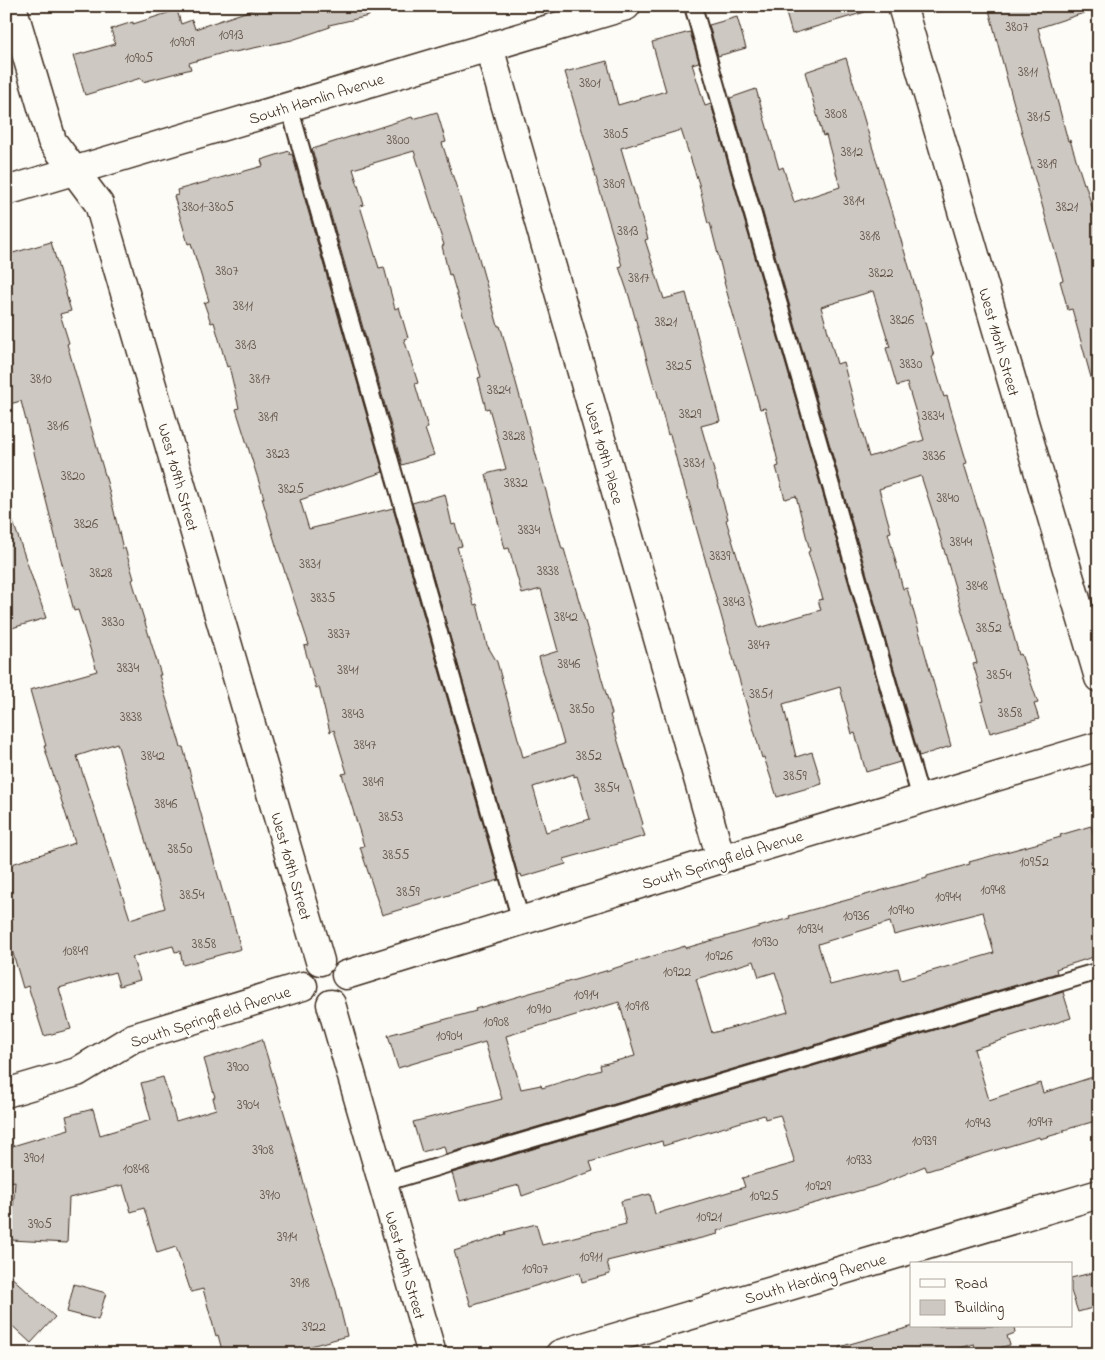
<svg xmlns="http://www.w3.org/2000/svg" width="1105" height="1360" font-family="'Indie Flower',sans-serif">
  <rect width="100%" height="100%" fill="#fdfcf7"/>
  <filter id="ink" filterUnits="userSpaceOnUse"><feTurbulence type="fractalNoise" baseFrequency=".02" numOctaves="2"/><feDisplacementMap in="SourceGraphic" scale="10" xChannelSelector="R" yChannelSelector="G"/><feConvolveMatrix kernelMatrix="1 2 1 2 8 2 1 2 1" color-interpolation-filters="sRGB"/></filter>
  <g filter="url(#ink)">
    <!-- building -->
    <g fill="#cdc8c2" stroke="#3b2a1e" fill-rule="evenodd">
      <path d="M263 6H368L369 16 329 25 330 27 292 40 230 53 229 51 189 63 191 69 143 82 141 78 85 95 73 56 115 44 111 29 133 22V24L177 10 181 24 192 20 195 29Z"/>
      <path d="M784 6H864L865 12 792 34Z"/>
      <path d="M988 6H1090V11L1038 28 1068 141 1070 140 1084 184 1085 183 1099 231V380L1092 381 1072 309 1068 310 1060 281 1063 280 1007 79Z"/>
      <path d="M737 17 746 48 718 56 709 25Z"/>
      <path d="M690 32 699 62 692 64 705 106 711 104 900 762 866 772 855 733 852 734 840 687 783 704 796 757 812 752 822 784 777 797 764 757 762 758 740 682 683 481 682 482 670 434 668 435 656 388 655 389 629 296 619 267 622 266 565 72 607 61 618 105 666 91 652 42ZM681 130 699 184 708 224 710 223 725 282H724L760 409 765 408 779 466 776 467 785 499 796 496 810 551 808 552 823 599 818 600 821 610 759 628 726 520 728 519 701 426 720 421 686 293 664 299 645 240 648 239 621 148Z"/>
      <path d="M846 58 891 210H892L919 300 934 356 932 357 944 397 947 396 967 463 964 464 986 535 1019 655 1021 654 1038 703 1034 704 1039 719 990 733 981 702 984 701 973 664 977 663 935 519 921 476 879 489 891 532 888 533 903 589 907 588 951 746 919 756 730 98 756 89 779 169 783 167 794 202 840 187 826 135 823 136 805 72ZM873 291 890 347 886 348 897 386 907 383 924 440 869 457 843 362 837 364 821 307Z"/>
      <path d="M437 112 446 142 442 143 475 244 498 326H500L502 332 562 549H564L612 714 610 715 643 824 641 825 645 836 564 859 566 864 522 877 521 874 518 875 412 503 445 494 452 525 455 524 462 546 457 547 474 605 477 604 487 645 497 662 523 757 564 744 539 657 558 651 541 589 522 594 509 548 505 549 486 474 506 469 489 408 486 409 478 378 481 377 451 274 449 275 442 246 444 245 414 151 353 169 364 205 360 206 379 268 384 267 395 309 399 307 408 338 404 339 418 383 415 384 428 428 425 429 434 455 402 465 312 149 412 117 413 119ZM574 774V777L577 776 590 819 546 832 533 787Z"/>
      <path d="M289 151 290 155 292 154 383 472 300 500 309 529 393 508 499 880 382 915 360 847 364 846 342 774 347 773 334 730 330 732 319 687 316 688 304 646 309 645 275 542 262 498H264L236 409 239 408 229 366 227 367 214 322 211 323 204 303 209 301 191 243 188 244 174 196 178 195 177 190 263 166 261 160Z"/>
      <path d="M51 242 71 311 60 314 69 343 67 344 107 482 123 549 125 548 134 579 132 580 161 675H159L181 747H183L208 840 230 918 232 917 241 949 183 965 180 951 175 952 173 946 132 957 140 980 119 986 115 972 59 988 71 1029 44 1036 28 986 23 988 10 943 6 944V866L75 843 44 746H46L30 690 97 671 78 610 74 611 21 401 6 405V255ZM117 743 165 908 130 919 77 756Z"/>
      <path d="M6 513H10L46 618 12 628 6 608Z"/>
      <path d="M1091 826 1099 852V859L1091 861 1099 889V955L1056 969 1057 973 446 1154 444 1146 422 1152 413 1122 502 1099 485 1042 398 1068 388 1035 476 1011 475 1009 609 970 685 946 686 948 790 918 789 916 927 878V876L970 864 969 862 1061 837 1060 835ZM983 912 994 953 901 980 898 968 830 985 818 944 890 922 894 935ZM754 961 759 977 775 972 788 1012 712 1033 696 979ZM619 1002 635 1056 600 1065 601 1070 542 1088 541 1085 521 1089 506 1036Z"/>
      <path d="M1063 992 1071 1018 974 1049 989 1100 1040 1083 1043 1093 1099 1075V1120L1064 1130V1132L1040 1139 1039 1137 927 1171 925 1166 876 1186 741 1224 717 1231 718 1234 607 1261 610 1274 582 1282 580 1272 471 1306 454 1251 506 1234 505 1232 536 1224 542 1245 626 1224 621 1201 650 1194 655 1214 745 1187 742 1178 795 1163 780 1115 765 1119 764 1115 663 1146 662 1141 590 1162 593 1171 522 1196 519 1185 460 1201 452 1173Z"/>
      <path d="M262 1039 297 1156 308 1201 336 1291 347 1336 282 1354H223L218 1335 216 1336 203 1289 191 1292 176 1247 157 1253 144 1208 131 1212 123 1185 69 1198 67 1243 11 1240 15 1181 6 1183V1148L69 1129 66 1116 93 1109 100 1135 151 1120 141 1083 163 1077 176 1121 216 1109 213 1098 215 1097 204 1059 240 1048Z"/>
      <path d="M1099 1271V1306L1078 1312 1071 1291V1278Z"/>
      <path d="M6 1272 55 1317 31 1343 6 1320Z"/>
      <path d="M74 1284 106 1293 98 1320 67 1312Z"/>
      <path d="M914 1326H1014L1015 1333 1007 1336 1010 1345 977 1354 974 1344 940 1354H840L839 1347Z"/>
    </g>
    <g fill="none" stroke-linecap="round" stroke-linejoin="round">
      <!-- lane casing -->
      <g stroke="#3b2a1e" stroke-width="20">
        <g id="lane">
          <path d="M693 6 921 799"/>
          <path d="M289 106 521 921"/>
          <path d="M383 1183 1099 971"/>
        </g>
      </g>
      <!-- street casing -->
      <g stroke="#3b2a1e" stroke-width="31">
        <g id="street">
          <path d="M12 6 52 141 99 204 320 961"/>
          <path d="M902 6 1099 678"/>
          <path d="M489 47 721 859"/>
          <path d="M6 191 626 6"/>
          <path d="M346 975 721 859 1099 746"/>
          <path d="M331 1004 432 1354"/>
          <path d="M6 1093 77 1072 133 1038 303 986"/>
          <path d="M560 1354 1099 1194"/>
        </g>
      </g>
      <!-- lane -->
      <use href="#lane" stroke="#fdfcf7" stroke-width="16"/>
      <!-- street -->
      <use href="#street" stroke="#fdfcf7" stroke-width="28"/>
    </g>
  </g>
  <g text-anchor="middle" stroke-width="4.5" stroke-linejoin="round" paint-order="stroke">
    <!-- number labels -->
    <g font-size="14" fill="#605247">
      <text x="1017" y="31">3807</text>
      <text x="231" y="39">10913</text>
      <text x="182" y="46">10909</text>
      <text x="139" y="62">10905</text>
      <text x="1028" y="76">3811</text>
      <text x="590" y="87">3801</text>
      <text x="836" y="118">3808</text>
      <text x="1039" y="121">3815</text>
      <text x="616" y="138">3805</text>
      <text x="398" y="144">3800</text>
      <text x="852" y="156">3812</text>
      <text x="1047" y="168">3819</text>
      <text x="614" y="188">3809</text>
      <text x="854" y="205">3814</text>
      <text x="208" y="211">3801-3805</text>
      <text x="1067" y="211">3821</text>
      <text x="628" y="235">3813</text>
      <text x="870" y="240">3818</text>
      <text x="227" y="275">3807</text>
      <text x="881" y="277">3822</text>
      <text x="639" y="282">3817</text>
      <text x="243" y="310">3811</text>
      <text x="902" y="324">3826</text>
      <text x="666" y="326">3821</text>
      <text x="246" y="349">3813</text>
      <text x="911" y="368">3830</text>
      <text x="679" y="370">3825</text>
      <text x="41" y="383">3810</text>
      <text x="260" y="383">3817</text>
      <text x="499" y="394">3824</text>
      <text x="690" y="418">3829</text>
      <text x="933" y="420">3834</text>
      <text x="268" y="421">3819</text>
      <text x="58" y="430">3816</text>
      <text x="514" y="440">3828</text>
      <text x="278" y="458">3823</text>
      <text x="934" y="460">3836</text>
      <text x="694" y="467">3831</text>
      <text x="73" y="480">3820</text>
      <text x="516" y="487">3832</text>
      <text x="291" y="493">3825</text>
      <text x="948" y="502">3840</text>
      <text x="86" y="528">3826</text>
      <text x="529" y="534">3834</text>
      <text x="961" y="546">3844</text>
      <text x="720" y="560">3839</text>
      <text x="310" y="568">3831</text>
      <text x="548" y="575">3838</text>
      <text x="101" y="577">3828</text>
      <text x="977" y="590">3848</text>
      <text x="323" y="602">3835</text>
      <text x="734" y="606">3843</text>
      <text x="566" y="621">3842</text>
      <text x="113" y="626">3830</text>
      <text x="989" y="632">3852</text>
      <text x="339" y="638">3837</text>
      <text x="759" y="649">3847</text>
      <text x="569" y="668">3846</text>
      <text x="128" y="672">3834</text>
      <text x="348" y="674">3841</text>
      <text x="999" y="679">3854</text>
      <text x="761" y="698">3851</text>
      <text x="582" y="713">3850</text>
      <text x="1010" y="717">3858</text>
      <text x="353" y="718">3843</text>
      <text x="131" y="721">3838</text>
      <text x="365" y="749">3847</text>
      <text x="153" y="760">3842</text>
      <text x="589" y="760">3852</text>
      <text x="795" y="780">3859</text>
      <text x="373" y="786">3849</text>
      <text x="607" y="792">3854</text>
      <text x="166" y="808">3846</text>
      <text x="391" y="821">3853</text>
      <text x="180" y="853">3850</text>
      <text x="396" y="859">3855</text>
      <text x="1034" y="866">10952</text>
      <text x="993" y="894">10948</text>
      <text x="408" y="896">3859</text>
      <text x="192" y="899">3854</text>
      <text x="948" y="901">10944</text>
      <text x="901" y="914">10940</text>
      <text x="856" y="920">10936</text>
      <text x="810" y="933">10934</text>
      <text x="765" y="946">10930</text>
      <text x="204" y="948">3858</text>
      <text x="75" y="955">10849</text>
      <text x="719" y="960">10926</text>
      <text x="677" y="976">10922</text>
      <text x="586" y="999">10914</text>
      <text x="637" y="1010">10918</text>
      <text x="539" y="1013">10910</text>
      <text x="496" y="1026">10908</text>
      <text x="449" y="1040">10904</text>
      <text x="238" y="1071">3900</text>
      <text x="248" y="1109">3904</text>
      <text x="1040" y="1126">10947</text>
      <text x="978" y="1127">10943</text>
      <text x="924" y="1145">10939</text>
      <text x="263" y="1154">3908</text>
      <text x="34" y="1162">3901</text>
      <text x="859" y="1164">10933</text>
      <text x="136" y="1173">10848</text>
      <text x="818" y="1190">10929</text>
      <text x="270" y="1199">3910</text>
      <text x="764" y="1200">10925</text>
      <text x="709" y="1221">10921</text>
      <text x="40" y="1228">3905</text>
      <text x="287" y="1241">3914</text>
      <text x="591" y="1261">10911</text>
      <text x="535" y="1273">10907</text>
      <text x="300" y="1287">3918</text>
      <text x="314" y="1331">3922</text>
    </g>
    <!-- street labels -->
    <g font-size="16" fill="#3b2a1e" stroke="#fdfcf7">
      <text transform="translate(316 98) rotate(-17)" y="6">South Hamlin Avenue</text>
      <text transform="translate(1000 342) rotate(74)" y="6">West 110th Street</text>
      <text transform="translate(605 453) rotate(74)" y="6">West 109th Place</text>
      <text transform="translate(179 477) rotate(74)" y="6">West 109th Street</text>
      <text transform="translate(722 859) rotate(-17)" y="6">South Springfield Avenue</text>
      <text transform="translate(292 866) rotate(74)" y="6">West 109th Street</text>
      <text transform="translate(210 1016) rotate(-18)" y="6">South Springfield Avenue</text>
      <text transform="translate(406 1265) rotate(74)" y="6">West 109th Street</text>
      <text transform="translate(815 1278) rotate(-16)" y="6">South Harding Avenue</text>
    </g>
  </g>
  <!-- margin -->
  <rect width="1105" height="1360" fill="none" stroke="#fdfcf7" stroke-width="25"/>
  <rect x="12" y="12" width="1080" height="1335" fill="none" stroke="#3b2a1e" stroke-width="2" filter="url(#ink)"/>
  <!-- legend -->
  <rect x="910" y="1262" width="162" height="65" fill="#fdfcf7" stroke="#afa8a0"/>
  <rect x="920" y="1279" width="25" height="8" fill="#fdfcf7" stroke="#afa8a0"/>
  <text x="955" y="1288" font-size="15" fill="#3b2a1e">Road</text>
  <rect x="920" y="1300" width="25" height="15" fill="#cdc8c2" stroke="#afa8a0"/>
  <text x="955" y="1312" font-size="15" fill="#3b2a1e">Building</text>
</svg>
